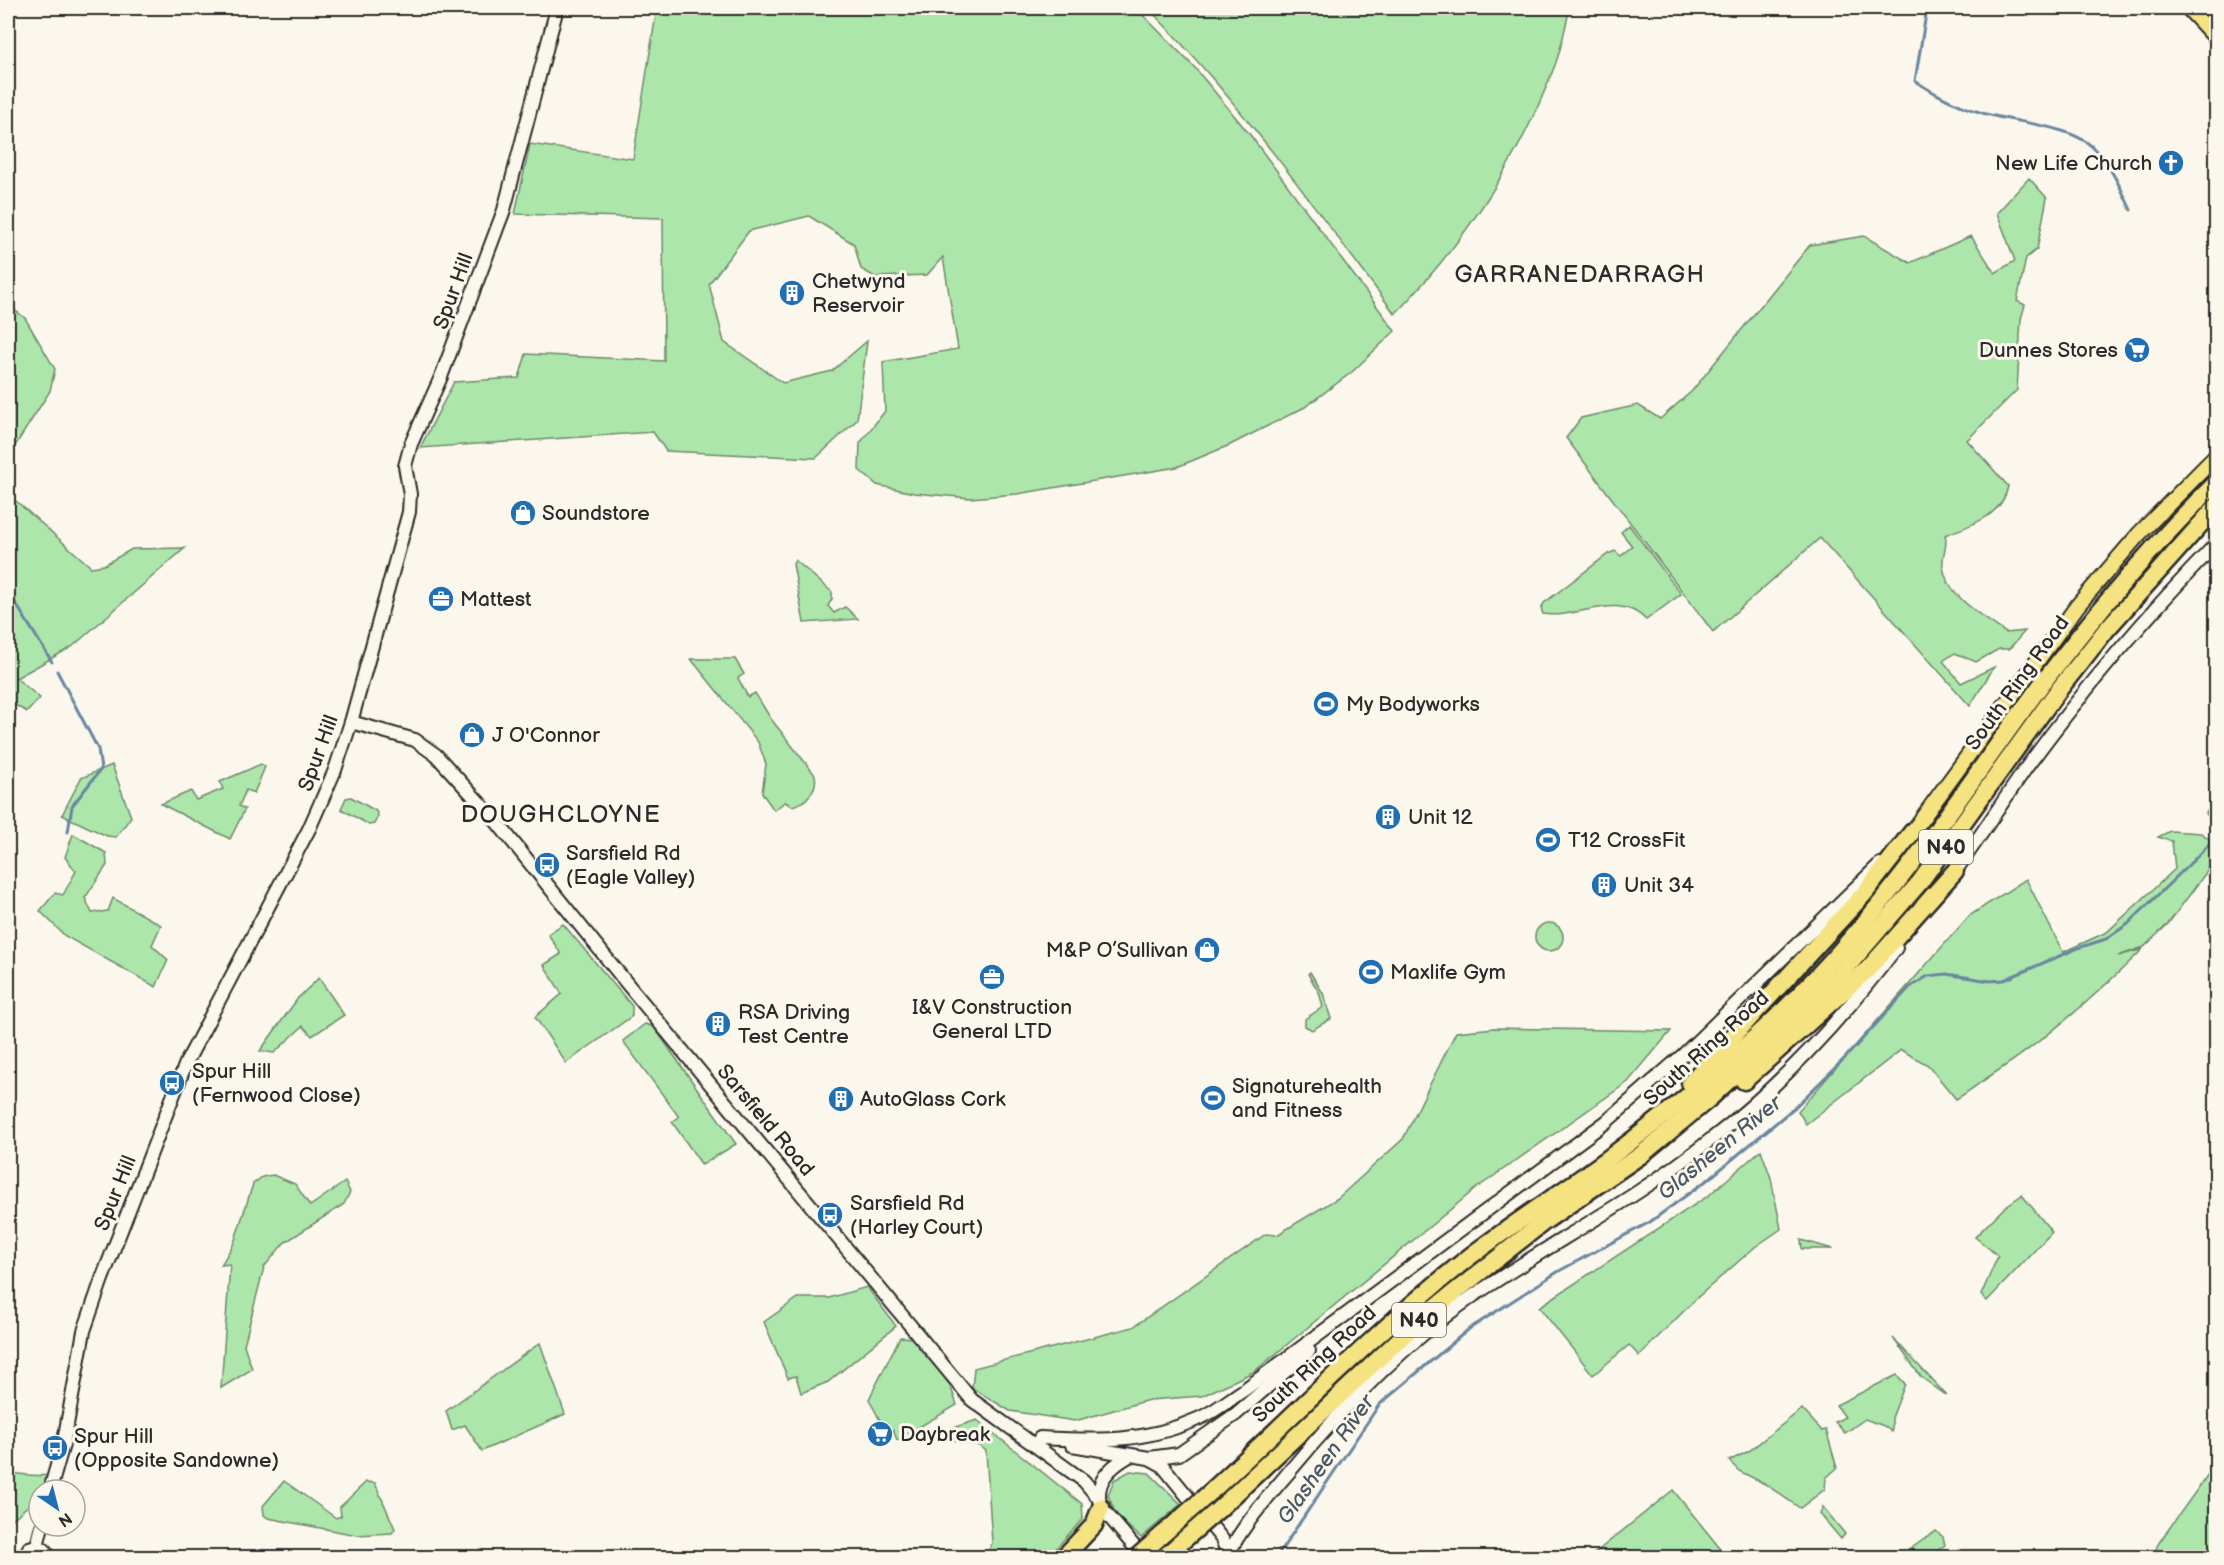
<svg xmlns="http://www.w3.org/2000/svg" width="2224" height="1565" font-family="'Balsamiq Sans',sans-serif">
  <rect width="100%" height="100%" fill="#fbf7ec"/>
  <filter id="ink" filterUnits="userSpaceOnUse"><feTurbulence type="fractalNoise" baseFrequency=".0167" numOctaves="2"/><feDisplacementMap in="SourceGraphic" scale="12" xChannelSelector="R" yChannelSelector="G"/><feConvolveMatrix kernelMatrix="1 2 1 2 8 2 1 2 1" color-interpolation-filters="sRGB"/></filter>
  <g filter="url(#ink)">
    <!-- green -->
    <g fill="#ade6aa" stroke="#6c886a" stroke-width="1.5">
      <path d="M657 8H1136L1195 68 1251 136 1395 331 1352 372 1305 407 1230 445 1177 467 1017 494 970 498 914 493 877 485 859 470 860 443 885 411 883 362 958 349 943 257 927 275 875 277 861 269 854 244 809 216 749 231 709 284 724 342 783 383 832 371 867 341 857 420 816 458 666 451 653 432 420 448 454 382 519 378 526 354 664 361 663 218 515 214 530 144 633 159Z"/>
      <path d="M1148 8H1570C1565 26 1562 47 1555 65 1520 158 1464 243 1395 314 1316 209 1240 102 1148 8Z"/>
      <path d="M2029 178 2047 198 2037 249 2026 258 2017 301 2025 305 2021 319 2017 390 1967 440 2008 486C2002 517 1971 525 1945 535 1949 545 1941 555 1943 566 1946 596 1984 617 2006 633L2025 631 2009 649H1999L1976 662 1955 653 1943 661 1961 683 1994 667 1970 706 1820 538 1713 632 1566 438 1581 418 1638 405 1660 419 1692 391 1810 245 1864 236 1910 263 1971 236 1995 273 2015 261 1997 213Z"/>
      <path d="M8 305 25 318 55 369 50 391 8 457Z"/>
      <path d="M8 494 91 567 104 565 132 549 185 548 72 647 16 678 40 698 27 712 8 701Z"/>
      <path d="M1629 525 1681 594 1646 620C1618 590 1578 620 1543 614L1541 608 1544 603 1608 554 1615 551 1621 556 1632 546 1621 532Z"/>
      <path d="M795 560 832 592V599L828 606 834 613 845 607 858 619 804 623 793 564Z"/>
      <path d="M691 659H735L744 674 738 678 748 697 755 693 771 719 815 775C818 790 806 803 792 806L785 802 774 810 762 793 766 764 758 742Z"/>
      <path d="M261 764 265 767 254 793 246 790 239 806 245 809 230 839 161 804 191 791 196 800 223 789 220 782Z"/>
      <path d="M112 765 131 817 116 837 107 836 62 815 81 778Z"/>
      <path d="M351 797 376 811 378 816 374 824 369 825 341 809 346 798Z"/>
      <path d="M2216 800V829L2206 813Z"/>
      <path d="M2170 831 2201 833 2216 844V859L2168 924 2144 947 2118 956 2143 949C2094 997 2045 1041 1987 1078 1976 1085 1967 1093 1956 1099L1928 1065 1901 1050 1806 1124 1798 1111 1969 916 2026 879 2063 952 2107 932 2175 869 2172 841 2158 837Z"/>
      <path d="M73 834 106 853 107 865 85 898 92 913 108 911 113 898 161 925 152 945 168 960 156 987 65 936 40 911 55 893 63 895 76 871 65 857Z"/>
      <circle cx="1549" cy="937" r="14"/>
      <path d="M563 924 632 1006V1016L566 1063 535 1017 562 994 544 965 561 954 548 934Z"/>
      <path d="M1310 972 1323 993 1331 1019 1312 1030 1305 1026V1019L1323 1007 1319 992 1308 974Z"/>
      <path d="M319 978 344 1015 312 1036 303 1026 274 1053 260 1051 298 998Z"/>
      <path d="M645 1024 654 1027 736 1144 702 1165 672 1122 679 1117 623 1041Z"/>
      <path d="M1494 1028 1671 1031 1628 1082 1474 1190 1255 1371 1202 1396 1149 1400 1075 1421 1010 1411 972 1388 974 1368 1133 1327 1266 1234 1277 1235 1338 1198 1403 1139 1456 1032Z"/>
      <path d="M1761 1150 1771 1178 1781 1229 1755 1247 1699 1296 1639 1356 1629 1345 1593 1375 1539 1307 1708 1196Z"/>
      <path d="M273 1175 295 1184 310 1206 345 1182 350 1192 344 1204 284 1243 264 1267 244 1345 252 1369 221 1388 230 1264 221 1265 234 1243 253 1184 262 1177Z"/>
      <path d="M2022 1195 2052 1232 1987 1301 1981 1295 1998 1256 1975 1237 2006 1206Z"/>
      <path d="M1801 1240 1833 1249H1802Z"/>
      <path d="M867 1287 896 1326 828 1382 801 1393 796 1376 788 1378 764 1322 798 1298H829Z"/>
      <path d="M900 1337 913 1338 950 1385 957 1405 897 1440 893 1430 886 1432 869 1399Z"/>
      <path d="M1893 1338 1947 1396 1921 1377Z"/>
      <path d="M540 1343 565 1414 482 1451 465 1425 452 1430 446 1411Z"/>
      <path d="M1897 1375 1905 1384 1892 1418V1432L1884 1426 1865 1419 1845 1433 1835 1422 1845 1417 1836 1405Z"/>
      <path d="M1802 1409 1822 1431 1826 1430 1837 1468 1826 1478 1825 1489 1800 1508 1765 1484 1739 1471 1729 1461 1749 1451Z"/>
      <path d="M977 1420 1082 1504 1083 1519 1048 1557H987L992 1543 986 1451 980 1446 949 1439 955 1427Z"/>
      <path d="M2216 1463V1557H2159L2156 1549 2158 1544Z"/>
      <path d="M1130 1471 1149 1473 1181 1504 1141 1538 1116 1515 1108 1495 1114 1480Z"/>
      <path d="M8 1473C23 1474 33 1477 49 1475L43 1490H39V1496L8 1523Z"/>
      <path d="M284 1481 336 1518 341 1516 340 1507 366 1482 375 1483 395 1529 392 1533 357 1535 268 1518 264 1515 263 1506Z"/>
      <path d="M1673 1490 1727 1557H1590Z"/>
      <path d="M1823 1507 1845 1534 1841 1539 1820 1514Z"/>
      <path d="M1936 1531 1943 1537 1945 1545 1929 1557H1899Z"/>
    </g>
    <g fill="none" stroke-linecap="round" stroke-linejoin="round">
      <!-- stream -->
      <g stroke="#6986a0" stroke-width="3">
        <path d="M1927 8 1915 81C1937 96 1960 107 1986 114 2018 123 2056 124 2085 141 2106 155 2121 188 2131 210"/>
        <path d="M8 591 52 662"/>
        <path d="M57 671 98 749 101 769 72 806 68 832"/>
        <path d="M1276 1558 1379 1405 1469 1329 1559 1271 1650 1222 1710 1178 1795 1107 1845 1058 1910 987 1928 976 1946 974 1990 981 2004 980 2078 948 2106 939 2128 924 2207 847 2216 832"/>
      </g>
      <!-- secondary casing -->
      <g stroke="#2b2b2b" stroke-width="16">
        <g id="secondary">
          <path d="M351 722 415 740 436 755 496 821 629 986 972 1400 1084 1481 1099 1499"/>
          <path d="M1950 878C1977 842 2001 804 2026 768 2084 689 2148 614 2216 544"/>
          <path d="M1040 1438C1099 1441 1145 1443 1200 1418 1216 1411 1230 1399 1244 1390L1606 1122 1683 1055 1880 864"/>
          <path d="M1072 1445 1149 1458 1162 1465 1222 1539 1229 1557"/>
          <path d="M1129 1456C1110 1467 1093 1482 1101 1507L1144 1558"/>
          <path d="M1149 1458 1179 1454 1236 1414 1309 1351"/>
          <path d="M50 1490 64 1441 84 1331 102 1279 186 1063 309 829 335 770 351 722 409 512 410 494 405 466 411 444 441 377 504 210 557 8"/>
          <path d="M37 1546 42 1526"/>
          <path d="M1229 1552C1245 1523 1267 1498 1289 1472 1342 1408 1403 1344 1473 1296 1551 1243 1635 1200 1709 1141 1781 1086 1841 1020 1896 948"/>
          <path d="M24 1558 29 1548C39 1544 46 1548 49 1558"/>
        </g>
      </g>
      <!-- primary casing -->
      <g stroke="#2b2b2b" stroke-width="18">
        <g id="primary">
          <path d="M2188 8 2216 38"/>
          <path d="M1913 831 2078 605 2139 534 2216 456"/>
        </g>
      </g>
      <!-- highway casing -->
      <g stroke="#2b2b2b" stroke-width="21">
        <g id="highway">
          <path d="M1744 1081 1867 970 1955 871"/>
          <path d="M1690 1083 1864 894 1913 831"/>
          <path d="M1205 1497C1293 1417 1375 1331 1468 1258 1513 1223 1563 1192 1609 1158 1685 1101 1757 1041 1821 972 1904 883 1969 783 2041 685 2095 614 2152 545 2216 483"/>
          <path d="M1218 1510 1423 1317 1545 1221 1641 1155 1711 1097 1839 976 1920 882 2057 692 2106 630 2216 507"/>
          <path d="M1063 1558 1094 1525 1101 1507"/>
        </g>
      </g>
      <!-- secondary -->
      <use href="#secondary" stroke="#fbf7ec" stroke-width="12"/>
      <!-- primary -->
      <use href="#primary" stroke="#f5e382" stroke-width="14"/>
      <!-- highway -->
      <use href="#highway" stroke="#f5e382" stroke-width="16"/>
      <!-- highway-bridge casing -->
      <g stroke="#2b2b2b" stroke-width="21" stroke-linecap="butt">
        <g id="highway-bridge">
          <path d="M1136 1558 1205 1497"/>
          <path d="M1163 1558 1218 1510"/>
        </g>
      </g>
      <!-- highway-bridge -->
      <use href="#highway-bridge" stroke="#f5e382" stroke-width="16"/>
    </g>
  </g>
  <!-- icons -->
  <defs>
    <g id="church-disc" transform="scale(1.35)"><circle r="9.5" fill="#1f6fb2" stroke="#fbf7ec"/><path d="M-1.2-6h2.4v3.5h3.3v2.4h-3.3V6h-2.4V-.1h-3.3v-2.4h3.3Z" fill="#fff"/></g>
    <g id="building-disc" transform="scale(1.35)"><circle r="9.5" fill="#1f6fb2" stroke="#fbf7ec"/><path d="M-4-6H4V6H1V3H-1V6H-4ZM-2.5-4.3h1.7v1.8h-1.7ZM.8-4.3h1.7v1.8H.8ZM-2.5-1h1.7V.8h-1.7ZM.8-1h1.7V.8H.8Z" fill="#fff"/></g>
    <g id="supermarket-disc" transform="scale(1.35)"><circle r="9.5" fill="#1f6fb2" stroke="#fbf7ec"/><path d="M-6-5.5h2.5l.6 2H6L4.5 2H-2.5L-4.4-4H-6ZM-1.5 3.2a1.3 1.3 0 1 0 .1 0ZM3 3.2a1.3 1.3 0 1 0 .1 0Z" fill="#fff"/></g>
    <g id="shop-disc" transform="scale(1.35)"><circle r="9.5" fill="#1f6fb2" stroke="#fbf7ec"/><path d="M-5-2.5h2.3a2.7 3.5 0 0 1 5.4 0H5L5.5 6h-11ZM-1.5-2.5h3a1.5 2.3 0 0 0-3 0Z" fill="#fff"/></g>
    <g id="office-disc" transform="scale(1.35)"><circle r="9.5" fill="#1f6fb2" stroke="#fbf7ec"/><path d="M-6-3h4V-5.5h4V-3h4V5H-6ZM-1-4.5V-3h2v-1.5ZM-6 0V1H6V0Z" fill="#fff"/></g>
    <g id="stadium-disc" transform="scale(1.35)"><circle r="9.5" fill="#1f6fb2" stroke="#fbf7ec"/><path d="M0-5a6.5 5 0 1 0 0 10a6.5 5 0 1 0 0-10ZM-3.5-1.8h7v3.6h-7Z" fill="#fff"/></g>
    <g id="bus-disc" transform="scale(1.35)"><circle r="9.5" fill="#1f6fb2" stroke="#fbf7ec"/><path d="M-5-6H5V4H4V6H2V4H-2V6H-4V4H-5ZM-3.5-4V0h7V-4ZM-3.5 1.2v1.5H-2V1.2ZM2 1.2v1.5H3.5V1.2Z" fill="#fff"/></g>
  </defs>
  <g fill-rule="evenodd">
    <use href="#church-disc" x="2171" y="163"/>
    <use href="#building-disc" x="792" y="293"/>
    <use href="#supermarket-disc" x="2137" y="350"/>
    <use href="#shop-disc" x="523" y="513"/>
    <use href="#office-disc" x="441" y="599"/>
    <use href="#stadium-disc" x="1326" y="704"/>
    <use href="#shop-disc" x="472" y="735"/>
    <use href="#building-disc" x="1388" y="817"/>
    <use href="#stadium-disc" x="1548" y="840"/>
    <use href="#bus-disc" x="547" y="865"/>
    <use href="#building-disc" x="1604" y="885"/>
    <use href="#shop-disc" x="1207" y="950"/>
    <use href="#stadium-disc" x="1371" y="972"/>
    <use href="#office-disc" x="992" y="977"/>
    <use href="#building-disc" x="718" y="1024"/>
    <use href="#bus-disc" x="172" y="1083"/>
    <use href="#stadium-disc" x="1213" y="1098"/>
    <use href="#building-disc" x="841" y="1099"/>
    <use href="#bus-disc" x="830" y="1215"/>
    <use href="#supermarket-disc" x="880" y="1434"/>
    <use href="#bus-disc" x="55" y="1448"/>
  </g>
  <g text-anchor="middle" stroke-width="6" stroke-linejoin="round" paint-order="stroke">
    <!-- shield labels -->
    <g fill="#fbf7ec" stroke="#696865" stroke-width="1.5">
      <rect x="1919" y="830" width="54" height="34" rx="4.5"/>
      <rect x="1392" y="1303" width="54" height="34" rx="4.5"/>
    </g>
    <g font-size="20" font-weight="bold" fill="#2b2b2b">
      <text x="1946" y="854">N40</text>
      <text x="1419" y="1327">N40</text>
    </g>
    <!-- poi labels -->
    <g font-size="21" fill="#2b2b2b" stroke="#fbf7ec" text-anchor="start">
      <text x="2152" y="170" text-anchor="end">New Life Church</text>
      <text x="812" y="288">Chetwynd<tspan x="812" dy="24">Reservoir</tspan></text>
      <text x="2118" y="357" text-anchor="end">Dunnes Stores</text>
      <text x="542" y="520">Soundstore</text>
      <text x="460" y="606">Mattest</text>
      <text x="1346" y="711">My Bodyworks</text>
      <text x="492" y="742">J O'Connor</text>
      <text x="1408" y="824">Unit 12</text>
      <text x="1568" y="847">T12 CrossFit</text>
      <text x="566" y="860">Sarsfield Rd<tspan x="566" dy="24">(Eagle Valley)</tspan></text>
      <text x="1624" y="892">Unit 34</text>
      <text x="1188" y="957" text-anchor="end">M&amp;P O’Sullivan</text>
      <text x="1390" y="979">Maxlife Gym</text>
      <text x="992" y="1014" text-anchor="middle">I&amp;V Construction<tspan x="992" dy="24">General LTD</tspan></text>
      <text x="738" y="1019">RSA Driving<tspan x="738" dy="24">Test Centre</tspan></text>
      <text x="192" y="1078">Spur Hill<tspan x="192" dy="24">(Fernwood Close)</tspan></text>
      <text x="1232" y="1093">Signaturehealth<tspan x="1232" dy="24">and Fitness</tspan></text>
      <text x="860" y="1106">AutoGlass Cork</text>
      <text x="850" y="1210">Sarsfield Rd<tspan x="850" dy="24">(Harley Court)</tspan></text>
      <text x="900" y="1441">Daybreak</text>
      <text x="74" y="1443">Spur Hill<tspan x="74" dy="24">(Opposite Sandowne)</tspan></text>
    </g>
    <!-- street labels -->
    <g font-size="21" fill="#2b2b2b" stroke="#fbf7ec">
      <text transform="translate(453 291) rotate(-70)" y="7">Spur Hill</text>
      <text transform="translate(2017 683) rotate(-54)" y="7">South Ring Road</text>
      <text transform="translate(318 753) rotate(-70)" y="7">Spur Hill</text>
      <text transform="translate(1706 1048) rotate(-42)" y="7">South Ring Road</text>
      <text transform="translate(766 1120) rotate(50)" y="7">Sarsfield Road</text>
      <text transform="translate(115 1193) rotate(-68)" y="7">Spur Hill</text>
      <text transform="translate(1314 1364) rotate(-43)" y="7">South Ring Road</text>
    </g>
    <!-- water labels -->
    <g font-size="22" font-style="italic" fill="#4a5866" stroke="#fbf7ec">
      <text transform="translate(1719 1147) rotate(-39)" y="8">Glasheen River</text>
      <text transform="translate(1325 1459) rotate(-55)" y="8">Glasheen River</text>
    </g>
    <!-- quarter labels -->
    <g font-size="24" letter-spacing="1.5" fill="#2b2b2b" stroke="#fbf7ec">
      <text x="1580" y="282">GARRANEDARRAGH</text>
      <text x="561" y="822">DOUGHCLOYNE</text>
    </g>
  </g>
  <!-- margin -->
  <rect width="2224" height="1565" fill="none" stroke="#fbf7ec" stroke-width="30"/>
  <rect x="15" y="15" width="2194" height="1535" fill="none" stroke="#2b2b2b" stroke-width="2" filter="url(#ink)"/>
  <!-- north arrow -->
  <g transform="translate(57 1508) rotate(145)"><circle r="28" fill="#fbf7ec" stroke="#a8a59f" stroke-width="1.5"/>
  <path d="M0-4.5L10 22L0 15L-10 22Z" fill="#1f6fb2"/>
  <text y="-9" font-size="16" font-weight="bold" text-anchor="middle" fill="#2b2b2b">N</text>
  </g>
</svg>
